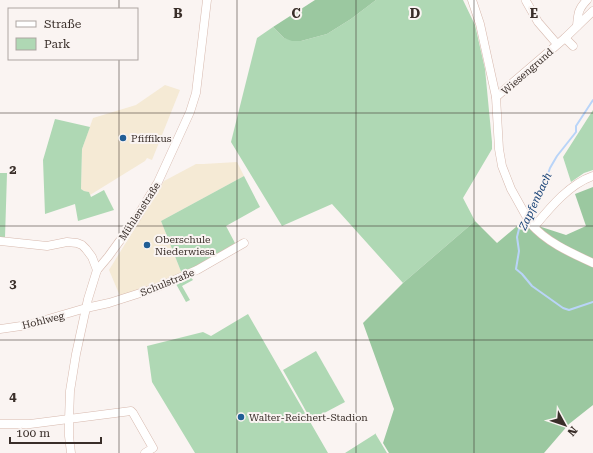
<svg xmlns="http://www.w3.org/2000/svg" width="593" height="453" font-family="'Roboto Serif',serif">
  <rect width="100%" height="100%" fill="#faf4f2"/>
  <!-- education -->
  <g fill="#f5ead5">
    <path d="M165 85 180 90 152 160 147 158 145 161 90 195 89 192 84 191 81 189 82 149 93 118 136 105Z"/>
    <path d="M237 162 244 176 161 221 182 274 153 286 120 296 109 270 164 181 196 164H203Z"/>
  </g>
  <!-- green -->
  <g fill="#afd8b4">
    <path d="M376 0H463L475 25 485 69 492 142V149L463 198 475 221 403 283 332 204 282 226 231 142 257 38 273 27 284 38 301 41 327 34 351 19Z"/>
    <path d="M593 110V170L584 173 571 182 563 157Z"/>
    <path d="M55 119 90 127 82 149 81 189 84 191 89 192 91 197 104 190 114 210 78 221 75 204 45 214 43 160Z"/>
    <path d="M0 173H7L5 238 0 237Z"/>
    <path d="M244 176 260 207 226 226 236 245 182 274 161 221Z"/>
    <path d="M190 276 193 280 182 286 190 300 186 302 176 284Z"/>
    <path d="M248 314 328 453H195L152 382 147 346 203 332 211 336Z"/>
    <path d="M316 351 345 402 311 420 283 370Z"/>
    <path d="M375 433 387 453H345L375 434Z"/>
  </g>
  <!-- forest -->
  <g fill="#9bc8a0">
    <path d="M315 0H376L351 19 327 34 301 41H292L284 38 273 27Z"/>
    <path d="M593 187V405L569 424 544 453H389L383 443 394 409 363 323 403 283 475 221 497 243 523 221 566 235 586 226 575 194Z"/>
  </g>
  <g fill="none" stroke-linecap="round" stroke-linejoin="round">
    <!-- stream -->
    <g stroke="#b9d4f8" stroke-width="2">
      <path d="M528 215 543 188 550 168 557 156 576 132V126L593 100"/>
      <path d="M525 220 519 229 517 237 519 251 516 269 522 274 532 286 563 308 569 310 593 302"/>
    </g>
    <!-- minor casing -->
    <g stroke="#d7b9ae" stroke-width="9">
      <g id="minor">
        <path d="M472 0 480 24 496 97 499 149 502 166 511 189 530 223C546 242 571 253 593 263"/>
        <path d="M526 1 538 22 557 44"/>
        <path d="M577 26C578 14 578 9 587 0"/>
        <path d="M565 38 573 46"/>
        <path d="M496 97 565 38 593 11"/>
        <path d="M534 227C549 209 569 184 593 176"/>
        <path d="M0 241 47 246 67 242 77 243 82 245 86 249 92 257 97 270"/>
        <path d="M0 329 28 325 86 308 109 303 156 288 197 270 244 243"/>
        <path d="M0 424H30L131 411 133 413 153 448 145 453"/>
        <path d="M71 453 69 436V420L70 391 76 354 88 299 97 270 108 257 137 217 158 182 190 112 196 93 207 0"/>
      </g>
    </g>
    <!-- minor -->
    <use href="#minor" stroke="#fff" stroke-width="8"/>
  </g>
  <!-- grid -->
  <path fill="none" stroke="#392e29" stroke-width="1" stroke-opacity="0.55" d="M119 0V9M237 0V453M356 0V453M474 0V453M119 59V453M0 113H593M0 226H593M0 340H593"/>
  <!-- markers -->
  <g fill="#215e95" stroke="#faf4f2" stroke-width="1.5">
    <circle cx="123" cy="138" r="4"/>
    <circle cx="147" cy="245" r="4"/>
    <circle cx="241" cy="417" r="4"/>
  </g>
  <g text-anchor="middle" stroke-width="4" stroke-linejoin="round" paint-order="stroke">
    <!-- street labels -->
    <g font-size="10" fill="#392e29" stroke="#faf4f2">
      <text transform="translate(527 71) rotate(-41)" y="4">Wiesengrund</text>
      <text transform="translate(139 211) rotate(-57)" y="4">Mühlenstraße</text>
      <text transform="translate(167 282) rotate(-22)" y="4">Schulstraße</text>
      <text transform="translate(43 320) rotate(-14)" y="4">Hohlweg</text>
    </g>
    <!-- poi labels -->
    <g font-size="10" fill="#392e29" stroke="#faf4f2" text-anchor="start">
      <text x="131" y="142">Pfiffikus</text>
      <text x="155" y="243">Oberschule<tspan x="155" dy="12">Niederwiesa</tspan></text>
      <text x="249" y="421">Walter-Reichert-Stadion</text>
    </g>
    <!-- water labels -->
    <g font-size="11" font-style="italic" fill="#123e74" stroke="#faf4f2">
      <text transform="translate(535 201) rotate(-65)" y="4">Zapfenbach</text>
    </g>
  </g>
  <g font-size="13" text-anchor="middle" font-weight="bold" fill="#392e29" stroke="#faf4f2" stroke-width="4" stroke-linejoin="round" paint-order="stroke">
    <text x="178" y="18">B</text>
    <text x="296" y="18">C</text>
    <text x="415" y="18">D</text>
    <text x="534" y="18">E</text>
    <text x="13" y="174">2</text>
    <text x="13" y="288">3</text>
    <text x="13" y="401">4</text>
  </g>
  <!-- legend -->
  <rect x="8" y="8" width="130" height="52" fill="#faf4f2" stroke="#ada5a2"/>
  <rect x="16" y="21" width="20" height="6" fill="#ffffff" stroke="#ada5a2"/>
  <text x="44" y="28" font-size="12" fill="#392e29">Straße</text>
  <rect x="16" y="38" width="20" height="12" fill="#afd8b4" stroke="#ada5a2"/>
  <text x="44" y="48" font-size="12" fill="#392e29">Park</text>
  <!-- north arrow -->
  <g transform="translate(565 425) rotate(130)" stroke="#faf4f2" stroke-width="3" paint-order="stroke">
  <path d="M0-3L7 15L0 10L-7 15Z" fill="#392e29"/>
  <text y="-6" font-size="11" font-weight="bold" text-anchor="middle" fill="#392e29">N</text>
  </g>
  <!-- scale -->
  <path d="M10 437v6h91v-6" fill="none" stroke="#392e29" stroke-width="2"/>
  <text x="16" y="437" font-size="12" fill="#392e29" stroke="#faf4f2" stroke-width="3" paint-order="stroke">100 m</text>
</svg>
